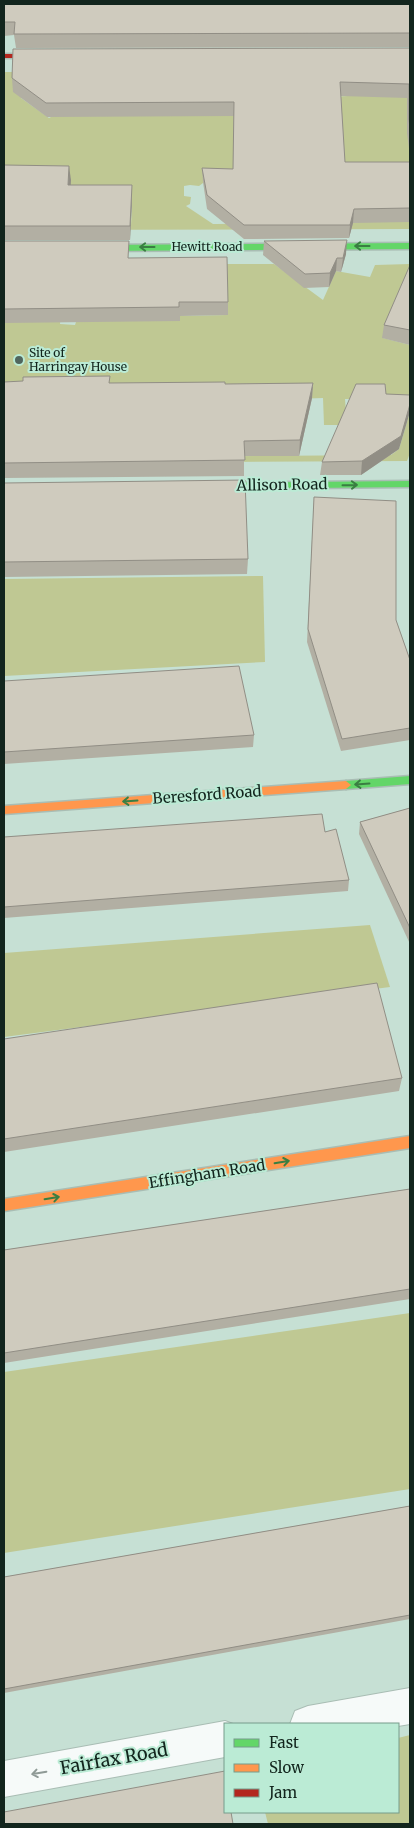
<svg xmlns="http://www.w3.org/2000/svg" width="414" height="1828" font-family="Merriweather,serif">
  <rect width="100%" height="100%" fill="#c6e0d4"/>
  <!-- green -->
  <g fill="#bfc893" fill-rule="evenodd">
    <path d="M410 70V229L4 230V226L131 225 132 204 124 199 4 178V72ZM348 96 59 113 49 118 21 98ZM203 183 359 223 213 224 186 206 190 204 191 197 184 196V186L190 185 199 186Z"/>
    <path d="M227 264H274L323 300 336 271 370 277 375 265 410 264V275L383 338 410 345V409L360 399H345L347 425H324L323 398 4 410V322L62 298 60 324 75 325 76 322 180 316 228 315Z"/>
    <path d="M410 412V453L407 461 225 462 4 458 391 455 399 449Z"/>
    <path d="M263 576 265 662 4 676V579Z"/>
    <path d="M370 925 390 987 4 1037V953Z"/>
    <path d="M410 1313V1489L4 1553V1372Z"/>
    <path d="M410 1735V1824H268L265 1812H398V1738Z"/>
  </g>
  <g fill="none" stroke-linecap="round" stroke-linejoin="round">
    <!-- street casing -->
    <g stroke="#a9bdb4" stroke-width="2">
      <g id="street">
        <path d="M410 1688V1724L398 1726V1724H290L295 1711 308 1706Z"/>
        <path d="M225 1721 233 1724H225V1757L4 1797V1761Z"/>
      </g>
    </g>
    <!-- fast casing -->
    <g stroke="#a9bdb4" stroke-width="3">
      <g id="fast">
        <path d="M410 243V249L92 251 88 248 92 245Z"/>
        <path d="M410 481V487L208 489 203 486 208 483Z"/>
        <path d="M410 776V784L346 789 341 785 346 781Z"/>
      </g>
    </g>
    <!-- slow casing -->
    <g stroke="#a9bdb4" stroke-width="3">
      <g id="slow">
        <path d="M346 781 351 785 346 789 4 814V806Z"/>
        <path d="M410 1136V1148L4 1211V1199Z"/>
      </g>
    </g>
    <!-- jam casing -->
    <g stroke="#a9bdb4" stroke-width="3">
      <path id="jam" d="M4 54H50L54 56 50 58H4Z"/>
    </g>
    <!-- street -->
    <use href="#street" fill="#f6faf9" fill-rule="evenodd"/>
    <!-- fast -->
    <use href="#fast" fill="#63d668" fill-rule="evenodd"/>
    <!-- slow -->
    <use href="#slow" fill="#ff974d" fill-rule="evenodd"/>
    <!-- jam -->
    <use href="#jam" fill="#b3261e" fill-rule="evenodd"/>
  </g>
  <!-- wall -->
  <g fill="#b2afa3">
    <path d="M4 4H410V47L16 48 14 35 4 36Z"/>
    <path d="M410 48V156L407 133V98L341 96 345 162H410V222L353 223 349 238 244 239 207 209 203 182 202 168 233 169 234 116 47 117 13 92 12 78Z"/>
    <path d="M4 165 71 180 70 185 132 199 130 240H4Z"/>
    <path d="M4 241 129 258 228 302V315L180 316V321L4 323Z"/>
    <path d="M264 241 346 254 341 272 336 271 329 287 304 288 263 255Z"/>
    <path d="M410 265V345L382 338 384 325Z"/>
    <path d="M4 382 225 384 313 383 312 398 299 456H244V476L4 478Z"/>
    <path d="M386 394 399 449 361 475H320L322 462Z"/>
    <path d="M4 483 248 559 247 574 4 577Z"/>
    <path d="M314 497 396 620 410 660V740L341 751 307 642Z"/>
    <path d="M4 681 254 735 253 747 4 764Z"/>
    <path d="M410 808V944L359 834 360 822Z"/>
    <path d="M325 832 349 880 348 891 4 918V837Z"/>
    <path d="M4 1039 402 1078 399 1091 4 1152Z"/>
    <path d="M410 1189V1299L4 1363V1250Z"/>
    <path d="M410 1506V1619L4 1693V1577Z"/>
  </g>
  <!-- shaded-wall -->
  <g fill="#918e85">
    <path d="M69 166 71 180 70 199 68 185Z"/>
    <path d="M132 185V199L130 240V226Z"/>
    <path d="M354 209 353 223 349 238 350 225Z"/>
    <path d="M347 240 346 254 341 272 343 258Z"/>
    <path d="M337 258 336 271 329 287 330 273Z"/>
    <path d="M313 383 312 398 299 456 300 440Z"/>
    <path d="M410 404V412L399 449 361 475 362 461Z"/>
  </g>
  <!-- building -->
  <g fill="#cfcbbe" stroke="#918e85">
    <path d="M4 4H410V33L14 34 15 22H4Z"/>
    <path d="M410 48V129L409 119V84L340 82 345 162H410V208L354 209 350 225H244L207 195 202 168 233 169 234 102 46 103 12 78 13 49Z"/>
    <path d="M4 165 69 166 68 185H132L130 226H4Z"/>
    <path d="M347 240 343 258H337L330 273 305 274 264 241Z"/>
    <path d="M4 241H129L128 258 227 257 228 302H179V307L4 309Z"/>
    <path d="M410 265V330L384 325Z"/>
    <path d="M110 376 109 383 225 382V384L313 383 300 440 244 441 245 460 4 463V382L23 381V377Z"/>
    <path d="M356 384H385L386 394 410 395V404L401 436 362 461 322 462Z"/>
    <path d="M245 480 248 559 4 562V483Z"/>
    <path d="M314 497 396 501V620L410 660V728L342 739 308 629Z"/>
    <path d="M239 666 254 735 4 752V681Z"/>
    <path d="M410 808V928L360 822Z"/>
    <path d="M322 814 325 832 336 829 349 880 4 907V837Z"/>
    <path d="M377 983 402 1078 4 1139V1039Z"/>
    <path d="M410 1189V1289L4 1353V1250Z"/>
    <path d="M410 1506V1615L4 1689V1577Z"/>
    <path d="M225 1771V1812H231L233 1824H4V1812Z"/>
  </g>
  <!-- one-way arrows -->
  <defs><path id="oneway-shaft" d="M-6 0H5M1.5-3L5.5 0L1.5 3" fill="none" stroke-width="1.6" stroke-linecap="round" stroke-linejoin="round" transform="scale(1.25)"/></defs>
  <g stroke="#3a7e42">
    <use href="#oneway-shaft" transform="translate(362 246) rotate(180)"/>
    <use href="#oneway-shaft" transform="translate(147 247) rotate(180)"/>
    <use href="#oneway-shaft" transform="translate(350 485) rotate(-1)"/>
    <use href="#oneway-shaft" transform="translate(362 784) rotate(176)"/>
    <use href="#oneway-shaft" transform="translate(130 801) rotate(176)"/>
    <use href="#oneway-shaft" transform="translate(282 1162) rotate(-9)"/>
    <use href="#oneway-shaft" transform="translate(52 1198) rotate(-9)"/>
  </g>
  <use stroke="#8f9a96" href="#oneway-shaft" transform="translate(39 1773) rotate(170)"/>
  <!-- markers -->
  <circle fill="#51665d" stroke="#bbebd5" stroke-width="2" cx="19" cy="360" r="5"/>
  <g text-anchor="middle" stroke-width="4" stroke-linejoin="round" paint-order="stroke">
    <!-- far-street labels -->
    <g font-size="12" fill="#12251d" stroke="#bbebd5">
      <text x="207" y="251">Hewitt Road</text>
    </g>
    <!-- far-poi labels -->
    <g font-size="12" fill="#12251d" stroke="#bbebd5" text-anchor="start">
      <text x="29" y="357">Site of<tspan x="29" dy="14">Harringay House</tspan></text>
    </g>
    <!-- street labels -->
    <g font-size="15" fill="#12251d" stroke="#bbebd5">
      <text transform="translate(282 485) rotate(-1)" y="5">Allison Road</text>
      <text transform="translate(207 795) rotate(-4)" y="5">Beresford Road</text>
      <text transform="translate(207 1174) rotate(-9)" y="5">Effingham Road</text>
    </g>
    <!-- near-street labels -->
    <g font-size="18" fill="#12251d" stroke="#bbebd5">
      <text transform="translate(114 1759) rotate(-10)" y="6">Fairfax Road</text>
    </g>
  </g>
  <!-- border -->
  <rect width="414" height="1828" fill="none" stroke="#12251d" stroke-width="10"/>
  <!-- legend -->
  <rect x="224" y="1723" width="175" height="90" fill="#bbebd5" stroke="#779c8b"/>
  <rect x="234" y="1739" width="25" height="8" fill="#63d668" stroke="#779c8b"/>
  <text x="269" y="1748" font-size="15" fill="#12251d">Fast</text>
  <rect x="234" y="1764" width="25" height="8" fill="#ff974d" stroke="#779c8b"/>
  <text x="269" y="1773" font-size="15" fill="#12251d">Slow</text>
  <rect x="234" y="1789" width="25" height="8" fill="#b3261e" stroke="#779c8b"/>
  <text x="269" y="1798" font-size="15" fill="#12251d">Jam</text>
</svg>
